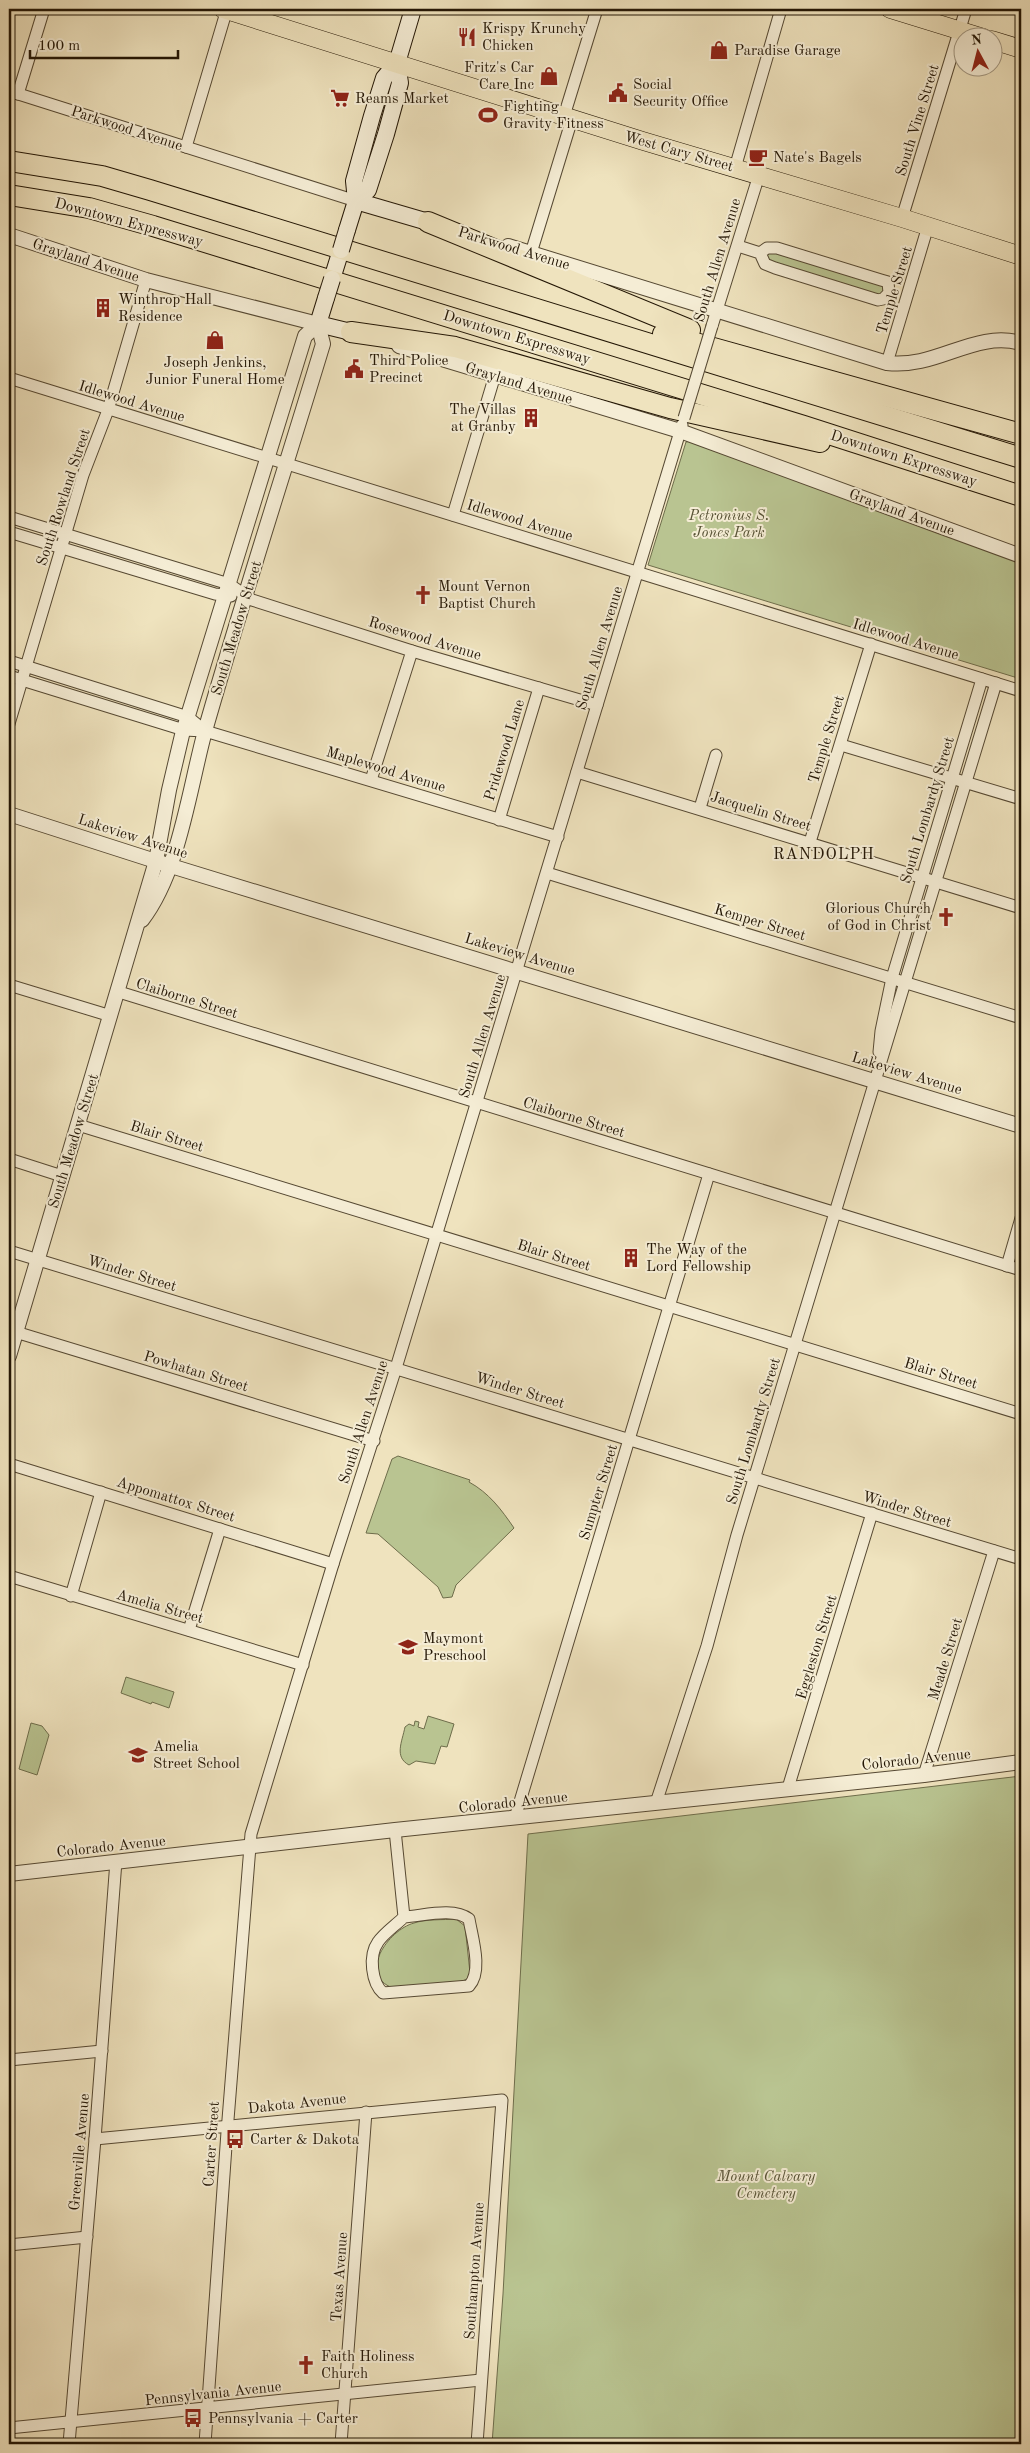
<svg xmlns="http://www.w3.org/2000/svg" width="1030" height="2453" font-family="'Old Standard TT',serif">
  <rect width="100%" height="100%" fill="#efe3be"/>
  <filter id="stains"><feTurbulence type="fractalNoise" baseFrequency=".004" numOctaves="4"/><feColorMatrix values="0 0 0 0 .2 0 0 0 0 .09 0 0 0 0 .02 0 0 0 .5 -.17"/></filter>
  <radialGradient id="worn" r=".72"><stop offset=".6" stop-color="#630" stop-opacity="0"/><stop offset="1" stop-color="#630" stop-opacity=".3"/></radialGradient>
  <!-- green -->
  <g fill="#b9c491" stroke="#6e6d4b">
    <path d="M771 251 879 282 885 287 881 296 772 264 767 256Z"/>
    <path d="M690 441 1021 561V679L648 565 686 442Z"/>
    <path d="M398 1456 470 1480 469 1482C489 1493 501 1509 514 1528L456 1585 452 1597 443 1598 438 1587 378 1534 366 1533 392 1459Z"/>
    <path d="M126 1677 174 1692 169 1708 152 1702 151 1704 121 1693Z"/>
    <path d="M428 1716 454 1724 447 1747 441 1746 435 1764 416 1761 409 1765C394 1757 402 1742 405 1727L409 1724 414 1726 415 1721 419 1722 418 1727 424 1729Z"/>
    <path d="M31 1723 42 1726 49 1735 37 1775 19 1769Z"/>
    <path d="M1021 1776V2444H492L503 2294 528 1834Z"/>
    <path d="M456 1919 465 1926 470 1973 467 1979 460 1982 393 1988C357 1975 388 1930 414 1923 426 1919 443 1920 456 1919Z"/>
  </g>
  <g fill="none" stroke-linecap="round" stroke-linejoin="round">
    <!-- minor casing -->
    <g stroke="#564933" stroke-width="13">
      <g id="minor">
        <path d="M9 91 356 201"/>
        <path d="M18 94 44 9"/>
        <path d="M564 116 597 9"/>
        <path d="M186 147 227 9"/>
        <path d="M735 168 781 9"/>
        <path d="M902 218 966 9"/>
        <path d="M738 246 760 253 765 264 775 268 878 300 883 299 889 293 888 282 881 280 777 248H767L760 253"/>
        <path d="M531 253 572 119"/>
        <path d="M712 326 759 175"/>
        <path d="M887 363 928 226"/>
        <path d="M9 378 1021 691"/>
        <path d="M453 515 495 375"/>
        <path d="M9 517 229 584 252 600 412 651 597 705"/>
        <path d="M9 532 215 594 231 596"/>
        <path d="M9 661 188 717 205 731"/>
        <path d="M9 676 184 730 205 731 558 837"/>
        <path d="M9 724 83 475 108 410 146 280"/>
        <path d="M841 745 1021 799"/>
        <path d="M577 772 1021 908"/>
        <path d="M371 780 412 651"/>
        <path d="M700 808 716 755"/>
        <path d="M499 820 539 688"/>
        <path d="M810 842 871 644"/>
        <path d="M547 873 1021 1018"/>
        <path d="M9 985 111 1016"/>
        <path d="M119 992 1021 1270"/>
        <path d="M879 1052 881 1031 892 978 982 679"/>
        <path d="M78 1125 1021 1414"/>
        <path d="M9 1159 62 1176"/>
        <path d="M9 1251 1021 1559"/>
        <path d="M1007 1266 1021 1218"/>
        <path d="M9 1330 374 1441"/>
        <path d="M9 1464 333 1564"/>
        <path d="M9 1576 303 1665"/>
        <path d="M71 1596 101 1492"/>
        <path d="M189 1630 220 1529"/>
        <path d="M924 1775 994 1551"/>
        <path d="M788 1788 872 1513"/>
        <path d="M656 1803 707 1646 737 1535 996 683"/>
        <path d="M515 1818 709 1174"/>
        <path d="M395 1830 404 1917C396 1925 384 1933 378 1942 368 1956 372 1983 383 1993L469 1986C483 1971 472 1937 469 1919 453 1907 423 1916 404 1917"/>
        <path d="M9 2060 102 2051"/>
        <path d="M95 2139 502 2100 477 2444"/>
        <path d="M9 2245 87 2237"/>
        <path d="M9 2428 481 2380"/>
        <path d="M69 2444 95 2139 116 1861"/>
        <path d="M205 2444 227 2132 251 1834 333 1564 396 1368 682 425"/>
        <path d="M341 2444 366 2112"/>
      </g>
    </g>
    <!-- tertiary casing -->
    <g stroke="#564933" stroke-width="16">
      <g id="tertiary">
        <path d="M9 235 146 280 318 324"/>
        <path d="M508 246 887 363C937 369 974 330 1021 343"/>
        <path d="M399 346 680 431 1021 556"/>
        <path d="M9 814 171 866 1021 1126"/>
        <path d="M142 920C179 872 189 790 205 731 242 601 284 473 323 344L318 324"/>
        <path d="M9 1356 156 861 169 790 182 735 305 336 318 324"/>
        <path d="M9 1874 395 1830 924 1775 1021 1762"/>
      </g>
    </g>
    <!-- secondary casing -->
    <g stroke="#231605" stroke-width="18">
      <g id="secondary">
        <path d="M356 201 368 190 386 134 400 83 397 63"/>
        <path d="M356 201 428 222"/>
        <path d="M347 230 356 201 354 181 372 116 384 78 397 63 413 9"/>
        <path d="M332 279 341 250"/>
        <path d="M326 298 318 324 351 332"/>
      </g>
    </g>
    <!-- primary casing -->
    <g stroke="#231605" stroke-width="19">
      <g id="primary">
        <path d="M223 9 643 141 902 218 1021 256"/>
        <path d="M890 9 984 38"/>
        <path d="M992 40 1021 49"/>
      </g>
    </g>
    <!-- motorway casing -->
    <g stroke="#231605" stroke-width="22">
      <g id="motorway">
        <path d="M9 161 102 176 150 190 1021 458"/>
        <path d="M9 195 89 208 153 226 804 426 1021 496"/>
        <path d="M428 222 690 330"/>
        <path d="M351 332 455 347 670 408 820 442"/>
        <path d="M663 334 1021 434"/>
      </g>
    </g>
    <!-- minor -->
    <use href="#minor" stroke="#f5edd5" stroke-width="11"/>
    <!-- tertiary -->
    <use href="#tertiary" stroke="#f5edd5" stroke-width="14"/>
    <!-- secondary -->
    <use href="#secondary" stroke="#f5edd5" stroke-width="16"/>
    <!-- primary -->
    <use href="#primary" stroke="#efe3be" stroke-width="18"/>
    <!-- motorway -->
    <use href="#motorway" stroke="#efe3be" stroke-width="20"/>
    <!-- minor-bridge casing -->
    <g stroke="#564933" stroke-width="13" stroke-linecap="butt">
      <path id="minor-bridge" d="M684 418 712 326"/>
    </g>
    <!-- secondary-bridge casing -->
    <g stroke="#231605" stroke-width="18" stroke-linecap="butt">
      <g id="secondary-bridge">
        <path d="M341 250 347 230"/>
        <path d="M326 298 332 279"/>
      </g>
    </g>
    <!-- minor-bridge -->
    <use href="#minor-bridge" stroke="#f5edd5" stroke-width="11"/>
    <!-- secondary-bridge -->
    <use href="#secondary-bridge" stroke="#f5edd5" stroke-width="16"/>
  </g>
  <!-- icons -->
  <defs>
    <g id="restaurant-bare" transform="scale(1.5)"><path d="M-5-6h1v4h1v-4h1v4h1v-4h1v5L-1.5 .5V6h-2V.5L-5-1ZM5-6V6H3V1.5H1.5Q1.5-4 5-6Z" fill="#8f2418" stroke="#f5edd5" stroke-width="2.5" paint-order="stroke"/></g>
    <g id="shop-bare" transform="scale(1.5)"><path d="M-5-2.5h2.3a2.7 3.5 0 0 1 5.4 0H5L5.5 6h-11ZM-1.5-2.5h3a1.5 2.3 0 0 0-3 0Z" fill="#8f2418" stroke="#f5edd5" stroke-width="2.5" paint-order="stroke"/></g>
    <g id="civic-bare" transform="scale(1.5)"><path d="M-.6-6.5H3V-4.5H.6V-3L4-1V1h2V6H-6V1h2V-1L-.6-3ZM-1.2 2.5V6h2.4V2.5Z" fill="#8f2418" stroke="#f5edd5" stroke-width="2.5" paint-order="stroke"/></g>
    <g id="supermarket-bare" transform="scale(1.5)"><path d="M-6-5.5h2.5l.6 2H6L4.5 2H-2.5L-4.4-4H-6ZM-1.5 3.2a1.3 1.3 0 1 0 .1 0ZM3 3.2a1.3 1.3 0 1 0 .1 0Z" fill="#8f2418" stroke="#f5edd5" stroke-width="2.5" paint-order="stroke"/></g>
    <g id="stadium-bare" transform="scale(1.5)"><path d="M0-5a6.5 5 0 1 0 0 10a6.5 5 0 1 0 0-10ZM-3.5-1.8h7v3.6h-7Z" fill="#8f2418" stroke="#f5edd5" stroke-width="2.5" paint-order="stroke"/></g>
    <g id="cafe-bare" transform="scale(1.5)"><path d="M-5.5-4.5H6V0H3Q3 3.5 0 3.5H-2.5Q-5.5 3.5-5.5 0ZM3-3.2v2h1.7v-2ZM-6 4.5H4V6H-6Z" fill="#8f2418" stroke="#f5edd5" stroke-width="2.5" paint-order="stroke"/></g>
    <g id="building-bare" transform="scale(1.5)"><path d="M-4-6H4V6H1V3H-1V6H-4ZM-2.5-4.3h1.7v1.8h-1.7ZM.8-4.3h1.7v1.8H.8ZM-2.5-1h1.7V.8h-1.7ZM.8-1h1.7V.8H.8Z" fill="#8f2418" stroke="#f5edd5" stroke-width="2.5" paint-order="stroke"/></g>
    <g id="church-bare" transform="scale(1.5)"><path d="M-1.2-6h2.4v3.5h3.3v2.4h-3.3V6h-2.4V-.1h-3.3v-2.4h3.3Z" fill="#8f2418" stroke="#f5edd5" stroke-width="2.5" paint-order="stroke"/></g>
    <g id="school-bare" transform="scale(1.5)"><path d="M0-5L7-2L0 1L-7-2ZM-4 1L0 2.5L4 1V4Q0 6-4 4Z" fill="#8f2418" stroke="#f5edd5" stroke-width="2.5" paint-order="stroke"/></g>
    <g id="bus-bare" transform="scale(1.5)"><path d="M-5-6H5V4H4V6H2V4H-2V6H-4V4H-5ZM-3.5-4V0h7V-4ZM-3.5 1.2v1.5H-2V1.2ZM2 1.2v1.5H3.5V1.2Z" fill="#8f2418" stroke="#f5edd5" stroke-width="2.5" paint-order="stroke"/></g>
  </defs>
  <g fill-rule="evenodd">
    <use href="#restaurant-bare" x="467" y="37"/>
    <use href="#shop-bare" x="719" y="50"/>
    <use href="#shop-bare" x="549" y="76"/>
    <use href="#civic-bare" x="618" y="93"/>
    <use href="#supermarket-bare" x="340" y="98"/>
    <use href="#stadium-bare" x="488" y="115"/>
    <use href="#cafe-bare" x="758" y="157"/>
    <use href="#building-bare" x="103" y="308"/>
    <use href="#shop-bare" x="215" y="340"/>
    <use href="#civic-bare" x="354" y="369"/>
    <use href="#building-bare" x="531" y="418"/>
    <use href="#church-bare" x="423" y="595"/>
    <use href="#church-bare" x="946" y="917"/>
    <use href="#building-bare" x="631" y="1258"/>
    <use href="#school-bare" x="408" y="1647"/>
    <use href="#school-bare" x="138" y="1755"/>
    <use href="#bus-bare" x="235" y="2139"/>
    <use href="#church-bare" x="306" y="2365"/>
    <use href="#bus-bare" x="193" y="2418"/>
  </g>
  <g text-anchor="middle" stroke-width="4" stroke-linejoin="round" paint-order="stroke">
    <!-- poi labels -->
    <g font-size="15" fill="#231605" stroke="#f5edd5" text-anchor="start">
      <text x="482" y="33">Krispy Krunchy<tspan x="482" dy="17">Chicken</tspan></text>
      <text x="734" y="55">Paradise Garage</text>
      <text x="534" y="72" text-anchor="end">Fritz's Car<tspan x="534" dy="17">Care Inc</tspan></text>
      <text x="633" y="89">Social<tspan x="633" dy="17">Security Office</tspan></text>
      <text x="355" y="103">Reams Market</text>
      <text x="503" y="111">Fighting<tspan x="503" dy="17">Gravity Fitness</tspan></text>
      <text x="773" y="162">Nate's Bagels</text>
      <text x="118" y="304">Winthrop Hall<tspan x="118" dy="17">Residence</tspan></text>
      <text x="369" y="365">Third Police<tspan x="369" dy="17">Precinct</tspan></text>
      <text x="215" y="367" text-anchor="middle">Joseph Jenkins,<tspan x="215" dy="17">Junior Funeral Home</tspan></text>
      <text x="516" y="414" text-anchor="end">The Villas<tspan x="516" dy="17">at Granby</tspan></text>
      <text x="438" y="591">Mount Vernon<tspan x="438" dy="17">Baptist Church</tspan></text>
      <text x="931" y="913" text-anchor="end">Glorious Church<tspan x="931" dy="17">of God in Christ</tspan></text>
      <text x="646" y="1254">The Way of the<tspan x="646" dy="17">Lord Fellowship</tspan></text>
      <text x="423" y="1643">Maymont<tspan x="423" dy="17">Preschool</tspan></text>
      <text x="153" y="1751">Amelia<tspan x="153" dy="17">Street School</tspan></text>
      <text x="250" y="2144">Carter &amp; Dakota</text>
      <text x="321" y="2361">Faith Holiness<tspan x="321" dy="17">Church</tspan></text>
      <text x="208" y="2423">Pennsylvania + Carter</text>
    </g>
    <!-- street labels -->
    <g font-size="15" fill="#231605" stroke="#f5edd5">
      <text transform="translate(917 120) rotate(-73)" y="5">South Vine Street</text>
      <text transform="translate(127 128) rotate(18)" y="5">Parkwood Avenue</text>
      <text transform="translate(679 151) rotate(16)" y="5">West Cary Street</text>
      <text transform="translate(129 222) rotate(15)" y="5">Downtown Expressway</text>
      <text transform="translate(514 248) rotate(17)" y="5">Parkwood Avenue</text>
      <text transform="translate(86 260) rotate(18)" y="5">Grayland Avenue</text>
      <text transform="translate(717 260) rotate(-73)" y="5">South Allen Avenue</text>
      <text transform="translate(894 290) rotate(-73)" y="5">Temple Street</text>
      <text transform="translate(517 337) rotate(17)" y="5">Downtown Expressway</text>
      <text transform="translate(519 383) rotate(17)" y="5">Grayland Avenue</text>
      <text transform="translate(132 401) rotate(17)" y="5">Idlewood Avenue</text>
      <text transform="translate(904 458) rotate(18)" y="5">Downtown Expressway</text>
      <text transform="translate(63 497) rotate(-72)" y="5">South Rowland Street</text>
      <text transform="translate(902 512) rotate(20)" y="5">Grayland Avenue</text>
      <text transform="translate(520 520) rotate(17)" y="5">Idlewood Avenue</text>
      <text transform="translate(236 628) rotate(-73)" y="5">South Meadow Street</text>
      <text transform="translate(425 638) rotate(17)" y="5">Rosewood Avenue</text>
      <text transform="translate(906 639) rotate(17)" y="5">Idlewood Avenue</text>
      <text transform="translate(599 648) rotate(-73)" y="5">South Allen Avenue</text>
      <text transform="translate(826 739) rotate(-73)" y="5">Temple Street</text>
      <text transform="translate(504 750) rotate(-73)" y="5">Pridewood Lane</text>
      <text transform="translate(386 769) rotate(17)" y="5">Maplewood Avenue</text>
      <text transform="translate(927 810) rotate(-73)" y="5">South Lombardy Street</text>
      <text transform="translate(761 811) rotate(17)" y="5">Jacquelin Street</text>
      <text transform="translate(133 836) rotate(18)" y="5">Lakeview Avenue</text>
      <text transform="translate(760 922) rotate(17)" y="5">Kemper Street</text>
      <text transform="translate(520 954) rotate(17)" y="5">Lakeview Avenue</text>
      <text transform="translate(187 998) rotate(17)" y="5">Claiborne Street</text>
      <text transform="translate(482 1036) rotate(-73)" y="5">South Allen Avenue</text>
      <text transform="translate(907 1073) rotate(17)" y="5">Lakeview Avenue</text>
      <text transform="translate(574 1117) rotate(17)" y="5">Claiborne Street</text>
      <text transform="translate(167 1136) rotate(17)" y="5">Blair Street</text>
      <text transform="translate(73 1141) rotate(-73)" y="5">South Meadow Street</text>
      <text transform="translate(554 1255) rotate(17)" y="5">Blair Street</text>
      <text transform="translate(132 1273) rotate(17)" y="5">Winder Street</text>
      <text transform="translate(196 1371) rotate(17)" y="5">Powhatan Street</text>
      <text transform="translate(941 1373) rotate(17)" y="5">Blair Street</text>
      <text transform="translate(520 1390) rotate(17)" y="5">Winder Street</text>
      <text transform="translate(363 1422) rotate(-72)" y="5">South Allen Avenue</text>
      <text transform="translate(753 1431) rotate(-73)" y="5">South Lombardy Street</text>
      <text transform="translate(598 1492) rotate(-73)" y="5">Sumpter Street</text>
      <text transform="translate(176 1499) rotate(17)" y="5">Appomattox Street</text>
      <text transform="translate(907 1509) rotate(17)" y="5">Winder Street</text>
      <text transform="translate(160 1606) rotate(16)" y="5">Amelia Street</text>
      <text transform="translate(816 1647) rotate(-73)" y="5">Eggleston Street</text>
      <text transform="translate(945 1659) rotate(-73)" y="5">Meade Street</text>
      <text transform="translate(916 1759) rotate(-6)" y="5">Colorado Avenue</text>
      <text transform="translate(513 1802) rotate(-6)" y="5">Colorado Avenue</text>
      <text transform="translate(111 1846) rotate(-6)" y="5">Colorado Avenue</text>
      <text transform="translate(297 2103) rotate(-6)" y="5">Dakota Avenue</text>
      <text transform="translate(211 2144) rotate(-86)" y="5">Carter Street</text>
      <text transform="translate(79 2152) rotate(-85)" y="5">Greenville Avenue</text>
      <text transform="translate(474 2271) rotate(-86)" y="5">Southampton Avenue</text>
      <text transform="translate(339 2277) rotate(-86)" y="5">Texas Avenue</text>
      <text transform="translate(213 2393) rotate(-6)" y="5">Pennsylvania Avenue</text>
    </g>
    <!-- park labels -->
    <g font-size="15" font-style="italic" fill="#585336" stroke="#f5edd5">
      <text x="729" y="520">Petronius S.<tspan x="729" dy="17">Jones Park</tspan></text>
      <text x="766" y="2181">Mount Calvary<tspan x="766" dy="17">Cemetery</tspan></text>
    </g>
    <!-- neighbourhood labels -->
    <g font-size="16" letter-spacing="1" fill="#231605" stroke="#f5edd5">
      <text x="824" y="859">RANDOLPH</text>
    </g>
  </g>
  <!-- margin -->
  <rect width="1030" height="2453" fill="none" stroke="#efe3be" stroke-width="30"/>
  <rect x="10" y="10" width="1010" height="2433" fill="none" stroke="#231605" stroke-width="2.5"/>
  <rect x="15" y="15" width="1000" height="2423" fill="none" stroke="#231605"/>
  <!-- north arrow -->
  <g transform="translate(978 52) rotate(353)"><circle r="24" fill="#f5edd5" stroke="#a19782"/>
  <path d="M0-4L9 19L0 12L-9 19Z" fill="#8f2418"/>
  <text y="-8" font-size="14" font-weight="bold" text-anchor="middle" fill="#231605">N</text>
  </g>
  <!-- scale -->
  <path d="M30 50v8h148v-8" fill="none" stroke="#231605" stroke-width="2.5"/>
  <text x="38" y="50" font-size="15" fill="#231605" stroke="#f5edd5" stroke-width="4" paint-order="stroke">100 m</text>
  <rect width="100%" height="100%" filter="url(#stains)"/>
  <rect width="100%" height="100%" fill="url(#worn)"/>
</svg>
